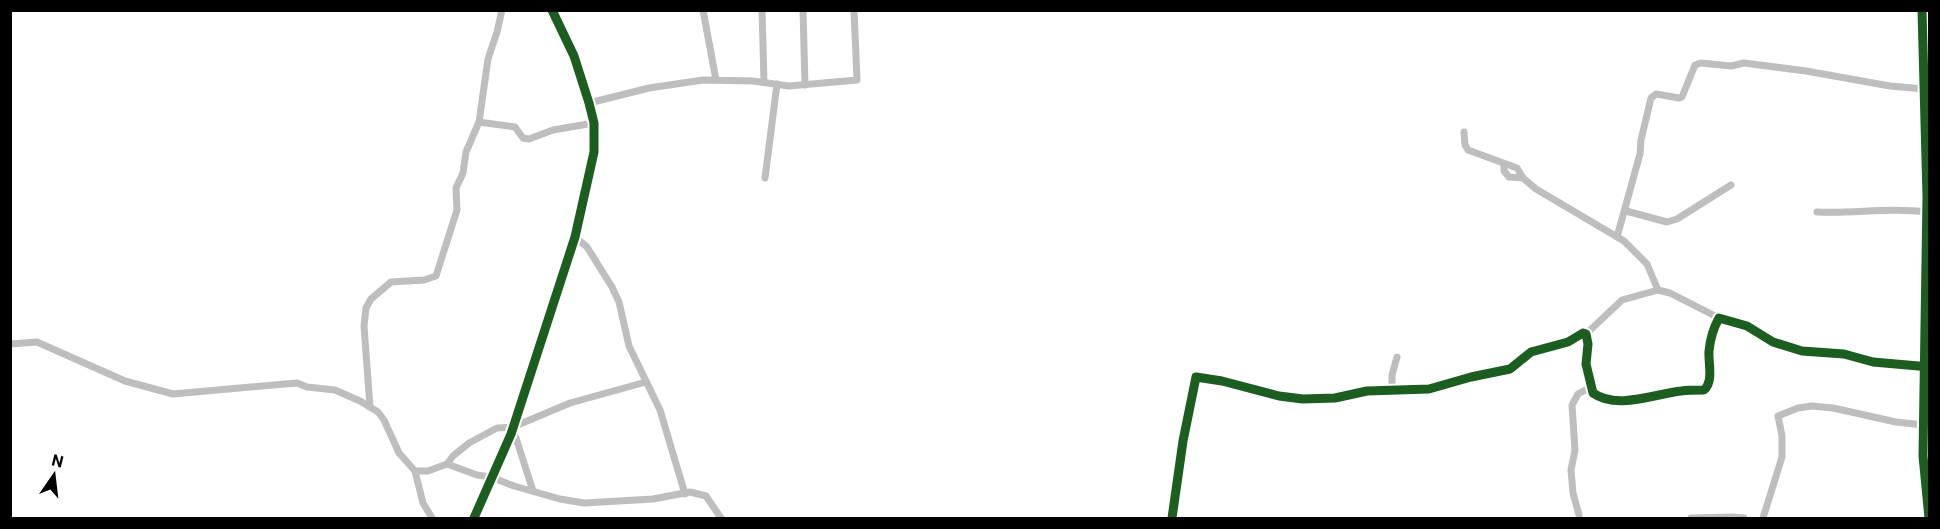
<svg xmlns="http://www.w3.org/2000/svg" width="1940" height="529" font-family="Roboto,sans-serif">
  <rect width="100%" height="100%" fill="#fff"/>
  <g fill="none" stroke-linecap="round" stroke-linejoin="round">
    <!-- minor -->
    <g stroke="#bebebe" stroke-width="7">
      <path d="M703 10 716 80"/>
      <path d="M762 10 764 82"/>
      <path d="M803 10 805 85"/>
      <path d="M1922 10 1927 197 1923 456 1929 518"/>
      <path d="M589 103 649 88 703 80 753 81 789 86 857 80 854 10"/>
      <path d="M479 122 488 59 497 32 502 10"/>
      <path d="M1464 132 1465 145 1468 150 1517 168 1523 178 1536 189 1624 241 1647 264 1658 290 1670 293 1719 318"/>
      <path d="M1504 165V171L1509 177 1523 178"/>
      <path d="M765 178 777 84"/>
      <path d="M1626 211 1667 222 1677 219 1731 185"/>
      <path d="M1817 212C1854 214 1890 207 1926 212"/>
      <path d="M575 237 587 247 612 287 619 302 629 346 660 410 685 494"/>
      <path d="M1617 237 1640 154 1641 140 1651 98 1656 94 1679 98 1682 97 1695 65 1701 63 1731 66 1744 63 1806 71 1890 86 1924 89"/>
      <path d="M1586 334 1622 300 1658 290"/>
      <path d="M10 344 37 342 125 381 173 394 285 384 297 383 307 387 335 390 360 401 378 412 384 420 399 453 415 471 423 503 432 518"/>
      <path d="M1392 391V375L1397 357"/>
      <path d="M370 407 364 326 366 308 371 299 391 282 424 280 436 276 457 210 456 188 463 173 466 152 479 122 515 127 523 138 529 139 553 130 594 123"/>
      <path d="M511 432 516 438 533 491"/>
      <path d="M447 464 453 456 469 443 497 428 513 427 570 403 646 382"/>
      <path d="M415 471H428L447 464 477 475 491 477 514 486 560 499 584 503 653 499 690 492 706 496 721 518"/>
      <path d="M1579 515 1573 493 1571 470 1575 450 1572 405 1578 394 1591 387"/>
      <path d="M1172 518 1183 441 1196 377 1222 381 1279 396 1303 399 1335 398 1367 391 1429 389 1471 377 1510 369 1531 352 1568 342 1583 333 1586 334 1588 344 1586 364 1593 393C1617 410 1654 394 1681 391 1688 390 1697 390 1704 390 1714 381 1708 363 1709 351 1710 340 1714 327 1719 318L1747 326 1773 342 1802 351 1844 354 1873 362 1930 367"/>
      <path d="M1691 518 1733 517 1744 518"/>
      <path d="M1763 518 1782 457V436L1778 416 1798 408 1812 406 1833 408 1896 422 1923 425"/>
    </g>
    <!-- tertiary -->
    <path stroke="#bebebe" stroke-width="8" d="M474 518 511 434 575 237 594 152V123L589 103 574 56 552 10"/>
    <!-- cycleway casing -->
    <g stroke="#fff" stroke-width="13">
      <g id="cycleway">
        <path d="M1922 10 1927 197 1923 456 1929 518"/>
        <path d="M474 518 511 434 575 237 594 152V123L589 103 574 56 552 10"/>
        <path d="M1172 518 1183 441 1196 377 1222 381 1279 396 1303 399 1335 398 1367 391 1429 389 1471 377 1510 369 1531 352 1568 342 1583 333 1586 334 1588 344 1586 364 1593 393C1617 410 1654 394 1681 391 1688 390 1697 390 1704 390 1714 381 1708 363 1709 351 1710 340 1714 327 1719 318L1747 326 1773 342 1802 351 1844 354 1873 362 1930 367"/>
      </g>
    </g>
    <!-- cycleway -->
    <use href="#cycleway" stroke="#1b5e20" stroke-width="9"/>
  </g>
  <!-- border -->
  <rect width="1940" height="529" fill="none" stroke="#000000" stroke-width="24"/>
  <!-- north arrow -->
  <g transform="translate(54 475) rotate(14)" stroke="#ffffff" stroke-width="4.5" paint-order="stroke">
  <path d="M0-4.5L10 22L0 15L-10 22Z" fill="#000000"/>
  <text y="-9" font-size="16" font-weight="bold" text-anchor="middle" fill="#000000">N</text>
  </g>
</svg>
